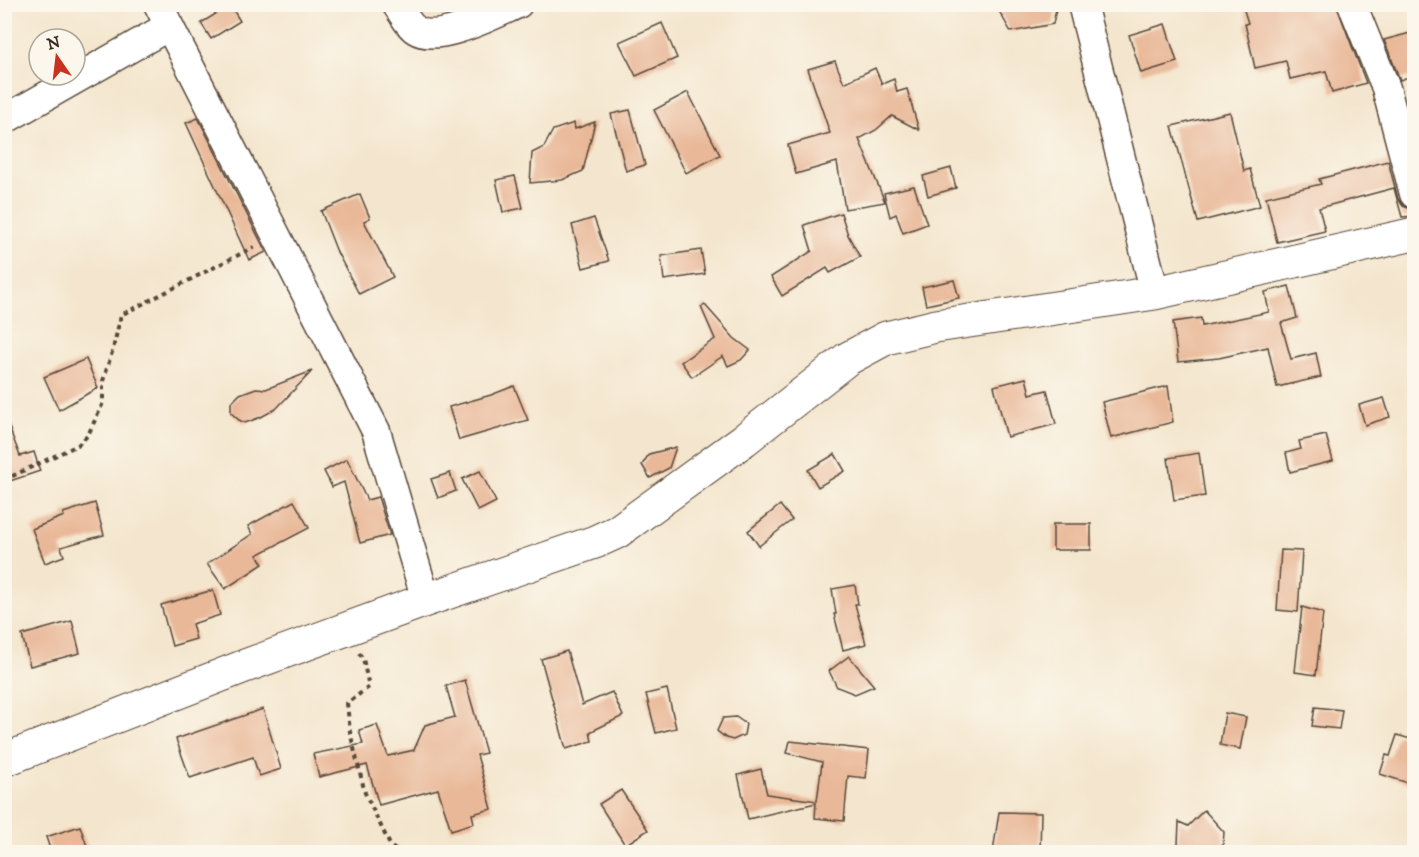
<svg xmlns="http://www.w3.org/2000/svg" width="1419" height="857" font-family="'IM FELL DW Pica',serif">
  <rect width="100%" height="100%" fill="#fbf7ec"/>
  <filter id="ink" filterUnits="userSpaceOnUse"><feTurbulence type="fractalNoise" baseFrequency=".0167" numOctaves="2"/><feDisplacementMap in="SourceGraphic" scale="12" xChannelSelector="R" yChannelSelector="G"/><feConvolveMatrix kernelMatrix="1 2 1 2 8 2 1 2 1" color-interpolation-filters="sRGB"/></filter>
  <filter id="wash" filterUnits="userSpaceOnUse"><feTurbulence type="fractalNoise" baseFrequency=".008" numOctaves="4" result="noise"/><feDisplacementMap in="SourceGraphic" scale="24" xChannelSelector="R" yChannelSelector="G"/><feGaussianBlur stdDeviation="1.35" result="paint"/><feColorMatrix in="noise" values="0 0 0 0 0 0 0 0 0 0 0 0 0 0 0 0 0 1.4 0 .05"/><feComposite in="paint" operator="in"/></filter>
  <g filter="url(#wash)">
    <rect width="100%" height="100%" fill="#f4e6ce"/>
    <g id="blocks">
      <!-- building -->
      <g fill="#e9b898">
        <path d="M995 4H1057L1053 24 1011 32Z"/>
        <path d="M1242 4H1336L1366 83 1332 93 1326 71 1290 79 1286 61 1255 68 1245 24 1248 23Z"/>
        <path d="M230 5 240 21 211 39 201 23Z"/>
        <path d="M662 23 677 58 636 76 619 42Z"/>
        <path d="M1165 24 1177 62 1141 73 1129 35Z"/>
        <path d="M1414 32V75L1400 80 1384 40Z"/>
        <path d="M835 61 844 83 875 68 882 84 894 79 897 92 907 89 919 130 892 116 876 130 859 139 885 202 845 209 837 162 796 174 788 145 830 133 808 69Z"/>
        <path d="M688 92 720 155 686 173 654 110Z"/>
        <path d="M630 110 645 165 626 171 611 114Z"/>
        <path d="M1230 112 1244 171 1250 169 1260 206 1198 222 1172 126Z"/>
        <path d="M198 118 266 252 249 260 186 123Z"/>
        <path d="M595 122 583 171 562 180 530 183 532 153 544 147 553 130 574 123 575 129Z"/>
        <path d="M1388 161 1398 199 1403 206 1414 210V216L1402 217 1394 188 1319 208 1325 231 1277 242 1266 197 1321 184 1319 179Z"/>
        <path d="M951 168 956 188 928 196 923 176Z"/>
        <path d="M515 176 523 208 503 212 496 180Z"/>
        <path d="M914 186 927 224 903 233 896 214 890 217 884 193Z"/>
        <path d="M360 194 370 218 364 221 393 277 359 294 337 252 321 211Z"/>
        <path d="M841 213 848 235 860 257 830 273 827 268 782 296 771 277 812 251 804 225Z"/>
        <path d="M594 218 609 261 583 268 572 225Z"/>
        <path d="M701 250 705 274 664 280 661 256Z"/>
        <path d="M954 280 959 298 926 305 922 287Z"/>
        <path d="M1289 286 1297 318 1281 323 1291 359 1316 353 1321 377 1277 387 1268 347 1219 358 1178 362 1173 322 1201 318 1202 326 1269 312 1265 292Z"/>
        <path d="M705 305 734 338 750 350 741 360 728 366 723 356 692 377 681 362 715 339 701 307Z"/>
        <path d="M86 359 98 388 59 410 44 377Z"/>
        <path d="M312 371 276 409 261 417 245 423 239 420 231 413V403L240 394 256 388 266 389Z"/>
        <path d="M1026 378 1030 394 1047 390 1056 424 1007 437 994 386Z"/>
        <path d="M514 386 528 420 459 440 449 407 491 395Z"/>
        <path d="M1168 386 1173 422 1111 438 1102 402Z"/>
        <path d="M1384 398 1390 417 1365 425 1359 405Z"/>
        <path d="M4 422H7L20 456 34 452 40 471 4 483Z"/>
        <path d="M1326 435 1333 461 1290 472 1286 453 1301 449 1299 441Z"/>
        <path d="M676 447 669 468 650 478 642 465 649 454Z"/>
        <path d="M1199 453 1205 496 1174 500 1168 458Z"/>
        <path d="M835 454 845 471 818 487 808 470Z"/>
        <path d="M347 459 367 500 378 497 390 535 360 543 344 482 332 487 324 471Z"/>
        <path d="M480 471 496 502 478 511 462 479Z"/>
        <path d="M450 473 456 491 438 498 431 479Z"/>
        <path d="M294 501 309 528 257 555 263 564 225 589 207 564 252 534 248 526Z"/>
        <path d="M95 503 104 535 61 547 64 556 45 563 32 529 64 516 63 513Z"/>
        <path d="M780 505 792 520 759 546 748 531Z"/>
        <rect x="1053" y="524" width="38" height="26"/>
        <path d="M1281 550 1302 551 1298 612 1277 610Z"/>
        <path d="M855 585 858 604H855L866 644 843 650 834 614H836L832 589Z"/>
        <path d="M213 590 220 615 192 624 196 639 172 646 161 605Z"/>
        <path d="M1302 607 1323 613 1316 675 1295 672Z"/>
        <path d="M72 621 80 653 30 666 22 635Z"/>
        <path d="M567 651 582 705 612 692 623 716 590 732 592 741 566 749 541 659Z"/>
        <path d="M849 656 874 686 855 694 837 687 829 671Z"/>
        <path d="M465 680 486 753 477 755 492 809 472 814 474 823 451 830 438 789 379 805 367 765 319 777 313 754 363 744 359 730 377 725 388 756 414 750 425 725 455 717 446 686Z"/>
        <path d="M667 689 676 728 656 733 646 694Z"/>
        <path d="M1315 707 1342 710 1339 729 1312 726Z"/>
        <path d="M263 709 281 769 259 776 253 757 190 778 176 739Z"/>
        <path d="M1225 713 1246 717 1240 749 1220 745Z"/>
        <path d="M736 717 746 724 744 735 733 740 726 738 717 731 723 718Z"/>
        <path d="M1397 735 1414 740V785L1380 774 1386 755 1390 756Z"/>
        <path d="M790 741 869 750 866 778 848 776 844 821 815 818 816 803 748 819 738 775 761 769 767 794 817 801 822 762 787 753Z"/>
        <path d="M621 790 648 830 625 845 599 804Z"/>
        <path d="M1204 810 1224 832 1223 845 1214 852H1191L1178 844 1179 822 1188 826Z"/>
        <path d="M999 812 1041 813 1040 852H993Z"/>
        <path d="M80 826 89 852H51L46 837Z"/>
      </g>
    </g>
  </g>
  <g filter="url(#ink)">
    <use href="#blocks" fill-opacity="0" stroke="#574638" stroke-width="1.5"/>
    <g fill="none" stroke-linecap="round" stroke-linejoin="round">
      <!-- minor casing -->
      <g stroke="#574638" stroke-width="31">
        <g id="minor">
          <path d="M158 4 376 431 426 600"/>
          <path d="M396 4C402 12 408 25 416 30 438 44 495 14 518 4"/>
          <path d="M1082 4 1155 293"/>
          <path d="M1352 4 1386 88 1414 194"/>
          <path d="M4 120 169 26"/>
        </g>
      </g>
      <!-- tertiary casing -->
      <g stroke="#574638" stroke-width="35">
        <path id="tertiary" d="M4 760 245 666 426 600 595 542 617 532 744 440 847 359 886 338 936 326 1155 293 1414 234"/>
      </g>
      <!-- path -->
      <g stroke="#574638" stroke-width="4" stroke-dasharray="4.5 4.5" stroke-linecap="butt">
        <path d="M4 480 78 445 88 435 103 403V381L113 349 121 315 254 247"/>
        <path d="M359 653 363 659 369 687 347 703 350 732 365 793 391 847 399 852"/>
      </g>
      <!-- minor -->
      <use href="#minor" stroke="#fff" stroke-width="28"/>
      <!-- tertiary -->
      <use href="#tertiary" stroke="#fff" stroke-width="33"/>
    </g>
  </g>
  <!-- margin -->
  <rect width="1419" height="857" fill="none" stroke="#fbf7ec" stroke-width="24"/>
  <!-- north arrow -->
  <g transform="translate(57 57) rotate(346)"><circle r="28" fill="#fbf7ec" stroke="#aea59a" stroke-width="1.5"/>
  <path d="M0-4.5L10 22L0 15L-10 22Z" fill="#c8321e"/>
  <text y="-9" font-size="16" font-weight="bold" text-anchor="middle" fill="#3b2a1e">N</text>
  </g>
</svg>
